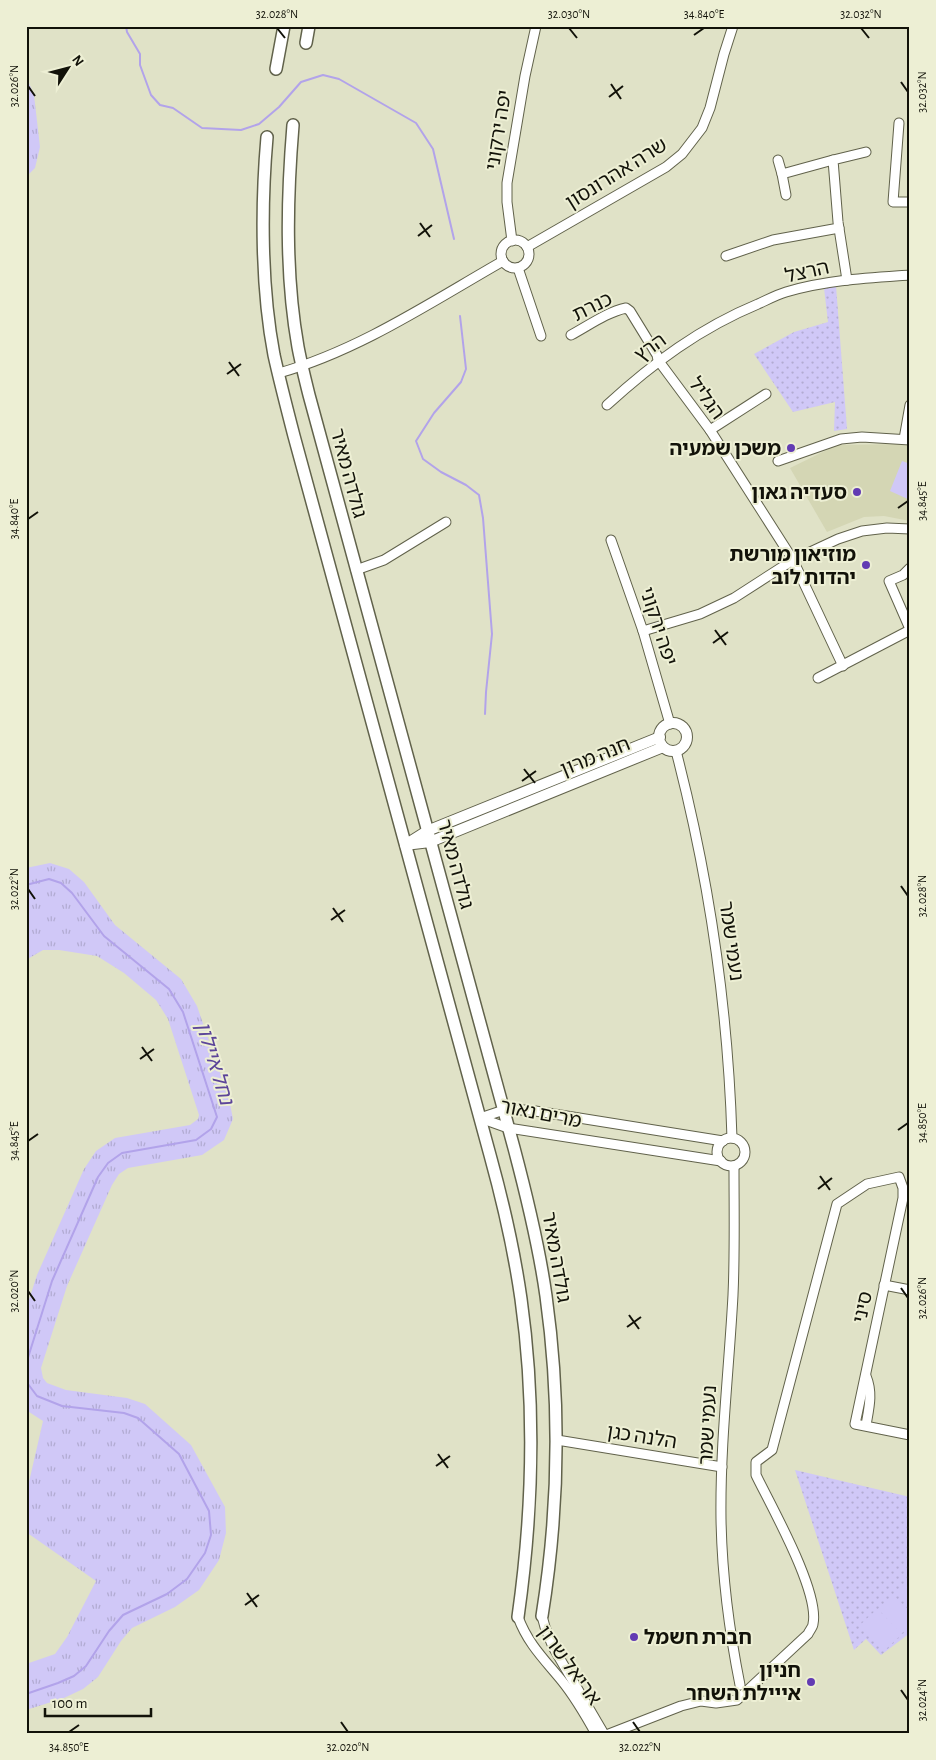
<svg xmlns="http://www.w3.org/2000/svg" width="936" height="1760" font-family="'Alegreya Sans','Noto Sans Hebrew',sans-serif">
  <defs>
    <pattern id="grass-tufts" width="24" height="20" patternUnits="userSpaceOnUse" patternTransform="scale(1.25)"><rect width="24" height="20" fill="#d0c8f7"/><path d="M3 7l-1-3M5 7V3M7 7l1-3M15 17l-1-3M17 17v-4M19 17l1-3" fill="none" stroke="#b2abd2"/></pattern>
    <pattern id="park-dots" width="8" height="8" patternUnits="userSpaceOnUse" patternTransform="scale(1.25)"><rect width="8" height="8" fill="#d0c8f7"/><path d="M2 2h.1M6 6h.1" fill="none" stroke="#b2abd2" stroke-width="1.8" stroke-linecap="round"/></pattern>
  </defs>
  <rect width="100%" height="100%" fill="#e0e2c7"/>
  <!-- built -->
  <path fill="#d4d6b4" d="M903 444 910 445V521L884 516 864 517 827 532 790 468 837 445Z"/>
  <!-- grass -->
  <g fill="url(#grass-tufts)">
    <path d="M26 76 34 95 40 147 35 168 26 177Z"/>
    <path d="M50 863 69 869 84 882 115 925 181 979 197 1006 229 1099 233 1119 224 1140 202 1155 128 1168 119 1174 112 1185 67 1286 41 1368 43 1378 47 1383 66 1390 127 1398 145 1404 191 1445 225 1507 226 1533 219 1560 199 1590 175 1607 132 1628 121 1641 98 1677 83 1689 64 1698 26 1710V1664L55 1654 67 1637 96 1581 26 1532V1495L43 1421 26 1410V1309L37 1275 84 1169 96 1151 115 1138 190 1125 198 1119 199 1115 168 1019 156 1000 124 973 97 956 59 950H43L26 960V868Z"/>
  </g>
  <!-- park -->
  <g fill="url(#park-dots)">
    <path d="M836 286 847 429 834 431 835 402 793 412 754 354 794 332 828 322 824 288Z"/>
    <path d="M795 1470 910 1497V1633L881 1655 866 1639 854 1650Z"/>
  </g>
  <!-- garden -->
  <g fill="#d0c8f7">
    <path d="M902 461 910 464V500L890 491Z"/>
    <path d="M910 1580V1608L896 1593Z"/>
    <path d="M893 1595 910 1612V1626L901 1634 878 1609Z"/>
    <path d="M876 1610 900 1636 884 1651 860 1625Z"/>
  </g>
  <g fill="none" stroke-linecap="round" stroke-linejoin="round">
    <!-- stream -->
    <g stroke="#b2a3ea" stroke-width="2">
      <path d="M126 26 127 32 140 54V65L151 95 160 105 173 108 202 128 241 130 259 124 279 107 301 82 323 75 339 79 416 123 433 149 454 239"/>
      <path d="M460 316 466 369 461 382 434 413 416 441 423 459 441 472 466 485 479 495 483 518 492 634 486 692 485 714"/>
      <path d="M26 885 49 879 61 883 72 893 104 936 169 989 183 1012 217 1117 211 1129 196 1140 122 1153 108 1163 98 1177 52 1281 26 1364"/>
      <path d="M26 1374 28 1384 37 1396 62 1406 124 1413 138 1418 179 1454 209 1511 211 1535 205 1553 187 1579 167 1594 123 1615 109 1631 86 1666 74 1676 58 1683 26 1694"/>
    </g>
    <!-- minor casing -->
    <g stroke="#61624b" stroke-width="11">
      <g id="minor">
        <path d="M899 123 893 202H910"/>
        <path d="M778 160 782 174"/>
        <path d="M786 195 782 174 833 160"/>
        <circle cx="515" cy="254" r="14"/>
        <path d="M512 241 507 202V183L525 76 536 26"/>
        <path d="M527 247 666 167 682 154 702 128 710 108 724 54 733 26"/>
        <path d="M726 256 773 240 839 228"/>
        <path d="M518 268 541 336"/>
        <path d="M847 280 838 222 833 160 866 152"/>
        <path d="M571 335C588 326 607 312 626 308L630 311 657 355 658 360 710 430 793 560 843 666"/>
        <path d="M279 373C360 350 431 302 503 261"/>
        <path d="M607 405C653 363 700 328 758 304 767 300 776 295 786 292 826 280 868 278 910 275"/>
        <path d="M710 430 766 394"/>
        <path d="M904 439 910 405"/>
        <path d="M778 461 841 439 862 437 910 440"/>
        <path d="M611 540 643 631 670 724"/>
        <path d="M910 568 903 575 889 581 910 629"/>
        <path d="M356 570 384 560 446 522"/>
        <path d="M643 631 700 614 734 598 793 560 838 539 862 531 887 528 910 529"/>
        <path d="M818 678 910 630"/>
        <path d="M676 751C709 878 728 1008 732 1138"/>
        <path d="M480 1118 504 1110H529L723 1141"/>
        <path d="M480 1118 508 1128 721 1161"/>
        <circle cx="731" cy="1152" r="14"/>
        <path d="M734 1166C734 1209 735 1252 733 1295 729 1370 720 1444 721 1519 722 1575 729 1630 740 1685"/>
        <path d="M884 1285 910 1290"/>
        <path d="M866 1376C873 1393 869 1408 866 1425"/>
        <path d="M557 1440 722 1467"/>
        <path d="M542 1616 545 1627 553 1647 604 1734"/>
        <path d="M518 1617C528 1644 544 1659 562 1681 575 1697 586 1716 596 1734"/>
        <path d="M609 1734 681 1706 701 1701 716 1703 737 1700 808 1634C809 1631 813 1627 813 1624 820 1592 771 1506 756 1475V1462L772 1450 837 1204 867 1184 899 1177 903 1188V1198L855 1424 910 1435"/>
      </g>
    </g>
    <!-- tertiary casing -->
    <g stroke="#61624b" stroke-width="12">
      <g id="tertiary">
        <circle cx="673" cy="737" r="14"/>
        <path d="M408 843 427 831 660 737"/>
        <path d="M405 845 430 842 663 747"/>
      </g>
    </g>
    <!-- secondary casing -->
    <g stroke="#61624b" stroke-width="14">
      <g id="secondary">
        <path d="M306 43 309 26"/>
        <path d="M276 69 284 26"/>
        <path d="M293 125C287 198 285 274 298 347 301 363 305 379 309 395L514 1148C527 1197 539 1246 546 1296 561 1403 559 1510 542 1616"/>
        <path d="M267 137C261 206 261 287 274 355 280 382 287 409 294 436L490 1155C503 1202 514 1250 521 1299 536 1405 533 1511 518 1617"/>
      </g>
    </g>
    <!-- minor -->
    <use href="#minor" stroke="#fff" stroke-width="9"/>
    <!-- tertiary -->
    <use href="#tertiary" stroke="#fff" stroke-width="10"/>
    <!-- secondary -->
    <use href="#secondary" stroke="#fff" stroke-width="11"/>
  </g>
  <!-- ticks -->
  <path fill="none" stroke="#121209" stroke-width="2" d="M277 28 285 38M569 28 577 38M861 28 869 38M694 35 704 28M901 82 908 92M611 84 621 99M28 86 35 96M609 97 623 86M420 223 430 237M418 236 432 225M229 362 239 376M227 374 241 364M898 508 908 501M28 519 38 512M715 630 726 645M713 643 728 632M524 769 535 783M522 781 536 771M901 886 908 896M28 889 35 899M333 908 343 922M331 920 345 910M142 1047 152 1061M140 1059 154 1049M898 1130 908 1123M28 1141 38 1134M820 1176 830 1190M818 1189 832 1178M901 1288 908 1298M28 1291 35 1301M629 1315 639 1329M627 1327 641 1317M438 1454 448 1468M436 1466 450 1456M247 1593 257 1607M245 1605 259 1595M901 1690 908 1700M341 1722 348 1732M633 1722 640 1732M69 1732 79 1725"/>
  <!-- markers -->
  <g fill="#623bb3" stroke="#edefd4" stroke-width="2">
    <circle cx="791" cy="448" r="5"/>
    <circle cx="857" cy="492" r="5"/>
    <circle cx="866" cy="565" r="5"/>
    <circle cx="634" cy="1637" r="5"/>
    <circle cx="811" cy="1682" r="5"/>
  </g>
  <g text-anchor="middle" stroke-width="4" stroke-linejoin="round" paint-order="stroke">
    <!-- street labels -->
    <g font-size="20" fill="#121209" stroke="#edefd4">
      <text transform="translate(498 130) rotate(-81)" y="7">יפה ירקוני</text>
      <text transform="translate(616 173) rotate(-32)" y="7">שרה אהרונסון</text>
      <text transform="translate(807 271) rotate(-13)" y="7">הרצל</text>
      <text transform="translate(592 306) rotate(-26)" y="7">כנרת</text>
      <text transform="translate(650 347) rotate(-36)" y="7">הרץ</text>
      <text transform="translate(707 398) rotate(54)" y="7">הגליל</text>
      <text transform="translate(349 473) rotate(75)" y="7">גולדה מאיר</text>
      <text transform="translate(659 626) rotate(72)" y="7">יפה ירקוני</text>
      <text transform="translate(595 756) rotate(-22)" y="7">חנה מרון</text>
      <text transform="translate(456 864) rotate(75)" y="7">גולדה מאיר</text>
      <text transform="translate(732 941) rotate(82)" y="7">נעמי שמר</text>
      <text transform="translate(541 1113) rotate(11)" y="7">מרים נאור</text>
      <text transform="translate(557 1257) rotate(80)" y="7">גולדה מאיר</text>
      <text transform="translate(862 1307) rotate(-78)" y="7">סיני</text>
      <text transform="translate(707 1425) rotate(-87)" y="7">נעמי שמר</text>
      <text transform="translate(642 1436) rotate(9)" y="7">הלנה כגן</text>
      <text transform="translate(570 1665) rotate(54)" y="7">אריאל שרון</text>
    </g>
    <!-- poi labels -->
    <g font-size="20" font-weight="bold" fill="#121209" stroke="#edefd4" text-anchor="end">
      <text x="781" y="455">משכן שמעיה</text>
      <text x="847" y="499">סעדיה גאון</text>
      <text x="856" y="561">מוזיאון מורשת<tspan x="856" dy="23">יהדות לוב</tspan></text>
      <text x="644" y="1644" text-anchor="start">חברת חשמל</text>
      <text x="801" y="1677">חניון<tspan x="801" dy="23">אייילת השחר</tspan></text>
    </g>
    <!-- water labels -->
    <g font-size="21" font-style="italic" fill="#5c4599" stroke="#edefd4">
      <text transform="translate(215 1063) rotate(73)" y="7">נחל איילון</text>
    </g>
  </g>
  <!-- border -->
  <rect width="936" height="1760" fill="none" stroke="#edefd4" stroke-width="55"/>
  <!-- north arrow -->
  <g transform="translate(68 68) rotate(54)" stroke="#edefd4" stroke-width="4" paint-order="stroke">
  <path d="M0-4L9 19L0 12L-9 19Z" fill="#121209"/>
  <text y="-8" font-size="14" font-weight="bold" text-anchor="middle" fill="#121209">N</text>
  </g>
  <!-- scale -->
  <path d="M45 1708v8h106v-8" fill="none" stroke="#121209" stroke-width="2.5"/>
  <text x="52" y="1708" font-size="15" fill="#121209" stroke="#edefd4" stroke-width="4" paint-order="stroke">100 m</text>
  <rect x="28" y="28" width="880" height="1704" fill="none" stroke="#121209" stroke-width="2"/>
  <g font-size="12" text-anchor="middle" fill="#121209">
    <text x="277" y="18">32.028°N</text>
    <text x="569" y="18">32.030°N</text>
    <text x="704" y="18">34.840°E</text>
    <text x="861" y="18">32.032°N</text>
    <text transform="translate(14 86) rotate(-90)" y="4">32.026°N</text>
    <text transform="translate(922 92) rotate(-90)" y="4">32.032°N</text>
    <text transform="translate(922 501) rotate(-90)" y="4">34.845°E</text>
    <text transform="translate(14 519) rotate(-90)" y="4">34.840°E</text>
    <text transform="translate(14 889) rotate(-90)" y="4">32.022°N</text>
    <text transform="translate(922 896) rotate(-90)" y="4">32.028°N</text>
    <text transform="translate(922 1123) rotate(-90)" y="4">34.850°E</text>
    <text transform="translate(14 1141) rotate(-90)" y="4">34.845°E</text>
    <text transform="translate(14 1291) rotate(-90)" y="4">32.020°N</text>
    <text transform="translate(922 1298) rotate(-90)" y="4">32.026°N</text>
    <text transform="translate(922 1700) rotate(-90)" y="4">32.024°N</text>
    <text x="69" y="1751">34.850°E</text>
    <text x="348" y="1751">32.020°N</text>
    <text x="640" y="1751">32.022°N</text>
  </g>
</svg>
